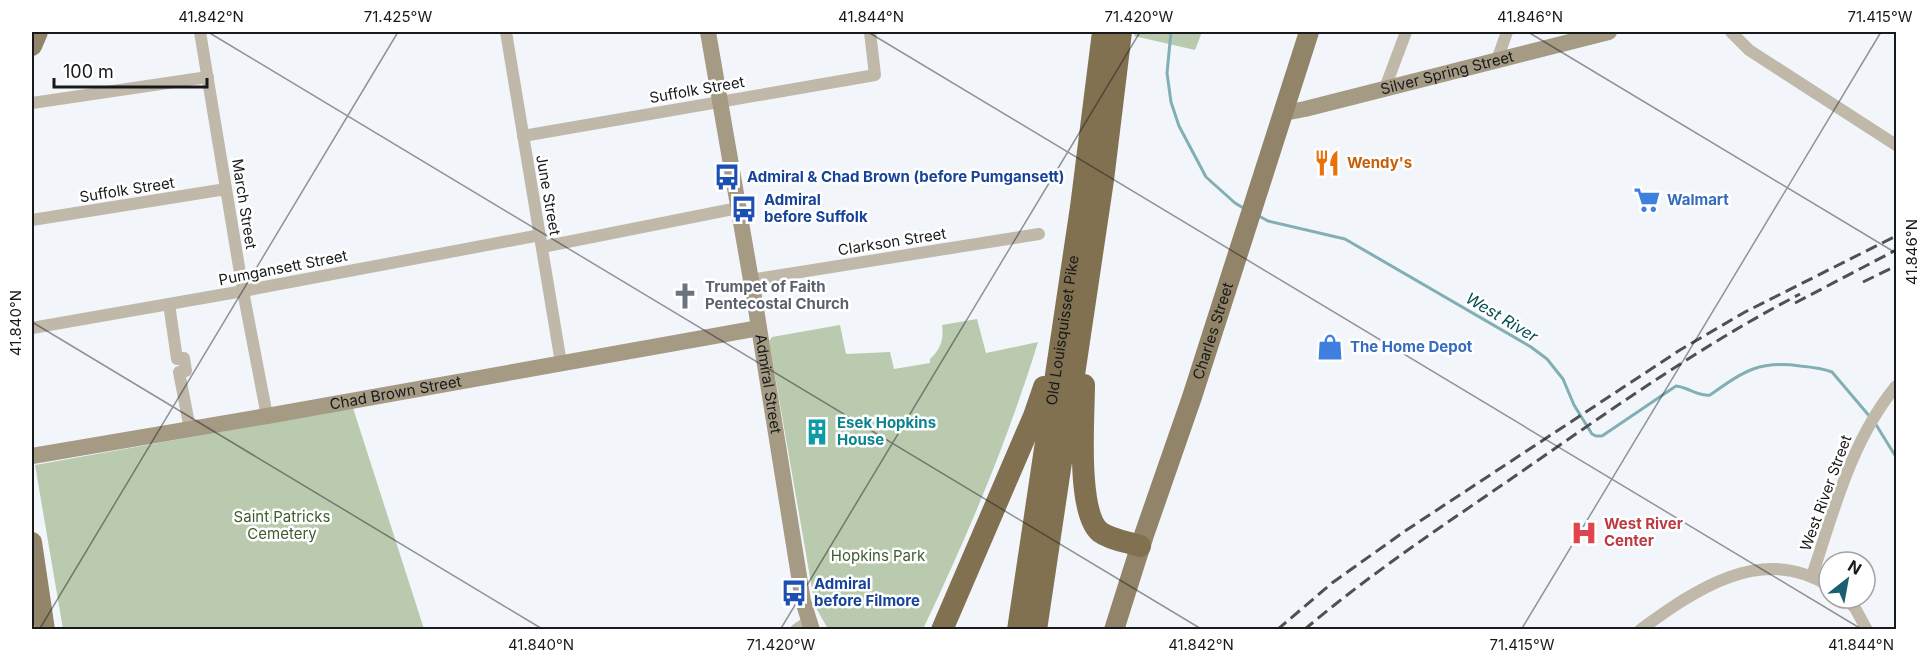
<svg xmlns="http://www.w3.org/2000/svg" width="1928" height="661" font-family="Inter,sans-serif">
  <rect width="100%" height="100%" fill="#f2f6fb"/>
  <!-- green -->
  <g fill="#b9caaf">
    <path d="M1135 32H1202L1195 50 1134 36Z"/>
    <path d="M977 319 986 353 1038 342C1008 440 967 537 923 629H828L815 606 769 341 772 337 840 325 846 354 890 352 894 369 930 363V359C941 349 944 339 942 325Z"/>
    <path d="M353 408 424 629H63L35 465Z"/>
  </g>
  <g fill="none" stroke-linecap="round" stroke-linejoin="round">
    <!-- stream -->
    <g stroke="#81afb4" stroke-width="3">
      <path d="M1171 32 1167 73 1171 102 1179 126 1206 177 1235 203 1245 209"/>
      <path d="M1259 216 1268 221 1345 239 1531 347 1547 359 1563 379 1574 405 1592 434 1596 436H1602L1676 386C1688 387 1698 397 1710 395 1743 372 1758 360 1800 366 1811 367 1822 368 1832 372L1871 418"/>
      <path d="M1875 423 1896 457"/>
    </g>
    <!-- street -->
    <g stroke="#c0b8a9" stroke-width="12">
      <path d="M200 32 243 291 267 416"/>
      <path d="M506 32 561 363"/>
      <path d="M1731 32 1749 50 1896 145"/>
      <path d="M1497 60 1507 32"/>
      <path d="M1385 88 1406 32"/>
      <path d="M32 103 208 77"/>
      <path d="M523 136 875 75 870 32"/>
      <path d="M32 220 226 189"/>
      <path d="M542 247 738 208"/>
      <path d="M750 280 1039 234"/>
      <path d="M169 304 177 359 184 358 186 371 179 372 190 429"/>
      <path d="M32 328 243 291 540 235"/>
      <path d="M1812 576C1834 510 1851 441 1896 386"/>
      <path d="M1845 598 1855 608 1867 630"/>
      <path d="M796 630 809 621"/>
      <path d="M1640 630C1695 590 1762 543 1829 586"/>
    </g>
    <!-- secondary -->
    <g stroke="#a59a83" stroke-width="16">
      <path id="s1" d="M708 32 756 309 803 601 812 630"/>
      <path id="s2" d="M1284 113 1305 109 1609 32"/>
      <path id="s3" d="M32 456 267 416 759 328"/>
    </g>
    <!-- primary -->
    <g stroke="#918468" stroke-width="20">
      <path d="M32 46 38 32"/>
      <path d="M32 542 45 630"/>
      <path id="s4" d="M1114 630 1144 535 1192 397 1309 32"/>
    </g>
    <!-- highway -->
    <g stroke="#817151" stroke-width="22">
      <path d="M1084 385C1084 416 1076 512 1100 532 1111 540 1128 542 1140 546"/>
      <path d="M942 630 1034 416 1044 387"/>
      <path id="s5" d="M1018 630 1081 207 1103 32"/>
      <path d="M1036 630 1103 180 1121 32"/>
    </g>
    <!-- rail -->
    <g stroke="#4e5052" stroke-width="3" stroke-dasharray="12 6" stroke-linecap="butt">
      <path d="M1863 282 1896 266"/>
      <path d="M1795 303 1896 250"/>
      <path d="M1277 630 1332 583 1405 531 1680 350 1745 312 1896 236"/>
      <path d="M1304 630C1372 572 1447 523 1521 472 1612 409 1702 345 1800 294"/>
    </g>
  </g>
  <!-- ticks -->
  <path fill="none" stroke="#18191b" stroke-width="1.5" stroke-opacity="0.45" d="M208 32 1203 630M868 32 1863 630M1528 32 1896 253M32 322 544 630M39 630 398 32M780 630 1140 32M1521 630 1881 32"/>
  <!-- icons -->
  <defs>
    <g id="restaurant-bare" transform="scale(2.07)"><path d="M-5-6h1v4h1v-4h1v4h1v-4h1v5L-1.5 .5V6h-2V.5L-5-1ZM5-6V6H3V1.5H1.5Q1.5-4 5-6Z" fill="#e8710a" stroke="#fff" stroke-width="2.5" paint-order="stroke"/></g>
    <g id="bus-bare" transform="scale(2.07)"><path d="M-5-6H5V4H4V6H2V4H-2V6H-4V4H-5ZM-3.5-4V0h7V-4ZM-3.5 1.2v1.5H-2V1.2ZM2 1.2v1.5H3.5V1.2Z" fill="#1a4fb4" stroke="#fff" stroke-width="2.5" paint-order="stroke"/></g>
    <g id="supermarket-bare" transform="scale(2.07)"><path d="M-6-5.5h2.5l.6 2H6L4.5 2H-2.5L-4.4-4H-6ZM-1.5 3.2a1.3 1.3 0 1 0 .1 0ZM3 3.2a1.3 1.3 0 1 0 .1 0Z" fill="#3f7fe0" stroke="#fff" stroke-width="2.5" paint-order="stroke"/></g>
    <g id="church-bare" transform="scale(2.07)"><path d="M-1.2-6h2.4v3.5h3.3v2.4h-3.3V6h-2.4V-.1h-3.3v-2.4h3.3Z" fill="#6b7280" stroke="#fff" stroke-width="2.5" paint-order="stroke"/></g>
    <g id="shop-bare" transform="scale(2.07)"><path d="M-5-2.5h2.3a2.7 3.5 0 0 1 5.4 0H5L5.5 6h-11ZM-1.5-2.5h3a1.5 2.3 0 0 0-3 0Z" fill="#3f7fe0" stroke="#fff" stroke-width="2.5" paint-order="stroke"/></g>
    <g id="building-bare" transform="scale(2.07)"><path d="M-4-6H4V6H1V3H-1V6H-4ZM-2.5-4.3h1.7v1.8h-1.7ZM.8-4.3h1.7v1.8H.8ZM-2.5-1h1.7V.8h-1.7ZM.8-1h1.7V.8H.8Z" fill="#0f9aa8" stroke="#fff" stroke-width="2.5" paint-order="stroke"/></g>
    <g id="hospital-bare" transform="scale(2.07)"><path d="M-5-5h3v3.5h4V-5h3V5h-3V1.5h-4V5h-3Z" fill="#e0444e" stroke="#fff" stroke-width="2.5" paint-order="stroke"/></g>
  </defs>
  <g fill-rule="evenodd">
    <use href="#restaurant-bare" x="1327" y="163"/>
    <use href="#bus-bare" x="727" y="177"/>
    <use href="#supermarket-bare" x="1647" y="200"/>
    <use href="#bus-bare" x="744" y="209"/>
    <use href="#church-bare" x="685" y="296"/>
    <use href="#shop-bare" x="1330" y="347"/>
    <use href="#building-bare" x="817" y="432"/>
    <use href="#hospital-bare" x="1584" y="533"/>
    <use href="#bus-bare" x="794" y="593"/>
  </g>
  <g text-anchor="middle" stroke-width="5" stroke-linejoin="round" paint-order="stroke">
    <!-- street labels -->
    <g font-size="15" fill="#18191b" stroke="#fff">
      <text dy="5" stroke="none"><textPath href="#s2" startOffset="168">Silver Spring Street</textPath></text>
      <text transform="translate(697 90) rotate(-10)" y="5">Suffolk Street</text>
      <text transform="translate(127 190) rotate(-9)" y="5">Suffolk Street</text>
      <text transform="translate(548 195) rotate(80)" y="5">June Street</text>
      <text transform="translate(244 204) rotate(81)" y="5">March Street</text>
      <text transform="translate(892 242) rotate(-9)" y="5">Clarkson Street</text>
      <text transform="translate(283 268) rotate(-11)" y="5">Pumgansett Street</text>
      <text dy="5" stroke="none"><textPath href="#s5" startOffset="303">Old Louisquisset Pike</textPath></text>
      <text dy="5" stroke="none"><textPath href="#s4" startOffset="315">Charles Street</textPath></text>
      <text dy="5" stroke="none"><textPath href="#s1" startOffset="357">Admiral Street</textPath></text>
      <text dy="5" stroke="none"><textPath href="#s3" startOffset="369">Chad Brown Street</textPath></text>
      <text transform="translate(1826 493) rotate(-70)" y="5">West River Street</text>
    </g>
    <!-- food labels -->
    <g font-size="15" font-weight="bold" fill="#c56008" stroke="#fff" text-anchor="start">
      <text x="1347" y="168">Wendy's</text>
    </g>
    <!-- transit labels -->
    <g font-size="15" font-weight="bold" fill="#164399" stroke="#fff" text-anchor="start">
      <text x="747" y="182">Admiral &amp; Chad Brown (before Pumgansett)</text>
      <text x="764" y="205">Admiral<tspan x="764" dy="17">before Suffolk</tspan></text>
      <text x="814" y="589">Admiral<tspan x="814" dy="17">before Filmore</tspan></text>
    </g>
    <!-- shop labels -->
    <g font-size="15" font-weight="bold" fill="#366cbe" stroke="#fff" text-anchor="start">
      <text x="1667" y="205">Walmart</text>
      <text x="1350" y="352">The Home Depot</text>
    </g>
    <!-- worship labels -->
    <g font-size="15" font-weight="bold" fill="#5b616d" stroke="#fff" text-anchor="start">
      <text x="705" y="292">Trumpet of Faith<tspan x="705" dy="17">Pentecostal Church</tspan></text>
    </g>
    <!-- culture labels -->
    <g font-size="15" font-weight="bold" fill="#0d838f" stroke="#fff" text-anchor="start">
      <text x="837" y="428">Esek Hopkins<tspan x="837" dy="17">House</tspan></text>
    </g>
    <!-- park labels -->
    <g font-size="15" fill="#3f5b2c" stroke="#fff">
      <text x="282" y="522">Saint Patricks<tspan x="282" dy="17">Cemetery</tspan></text>
      <text x="878" y="561">Hopkins Park</text>
    </g>
    <!-- health labels -->
    <g font-size="15" font-weight="bold" fill="#be3a42" stroke="#fff" text-anchor="start">
      <text x="1604" y="529">West River<tspan x="1604" dy="17">Center</tspan></text>
    </g>
    <!-- water labels -->
    <g font-size="16" font-style="italic" fill="#064e54" stroke="#fff">
      <text transform="translate(1502 317) rotate(31)" y="6">West River</text>
    </g>
  </g>
  <!-- border -->
  <rect width="1928" height="661" fill="none" stroke="#ffffff" stroke-width="66"/>
  <!-- north arrow -->
  <g transform="translate(1847 580) rotate(31)"><circle r="28" fill="#ffffff" stroke="#a3a3a4" stroke-width="1.5"/>
  <path d="M0-4.5L10 22L0 15L-10 22Z" fill="#1a6071"/>
  <text y="-9" font-size="16" font-weight="bold" text-anchor="middle" fill="#18191b">N</text>
  </g>
  <!-- scale -->
  <path d="M54 78v9h153v-9" fill="none" stroke="#18191b" stroke-width="3"/>
  <text x="63" y="78" font-size="18" fill="#18191b" stroke="#ffffff" stroke-width="4.5" paint-order="stroke">100 m</text>
  <rect x="33" y="33" width="1862" height="595" fill="none" stroke="#18191b" stroke-width="2"/>
  <g font-size="15" text-anchor="middle" fill="#18191b">
    <text x="211" y="22">41.842°N</text>
    <text x="398" y="22">71.425°W</text>
    <text x="871" y="22">41.844°N</text>
    <text x="1139" y="22">71.420°W</text>
    <text x="1530" y="22">41.846°N</text>
    <text x="1880" y="22">71.415°W</text>
    <text transform="translate(1912 252) rotate(-90)" y="5">41.846°N</text>
    <text transform="translate(16 323) rotate(-90)" y="5">41.840°N</text>
    <text x="541" y="650">41.840°N</text>
    <text x="781" y="650">71.420°W</text>
    <text x="1201" y="650">41.842°N</text>
    <text x="1522" y="650">71.415°W</text>
    <text x="1861" y="650">41.844°N</text>
  </g>
</svg>
